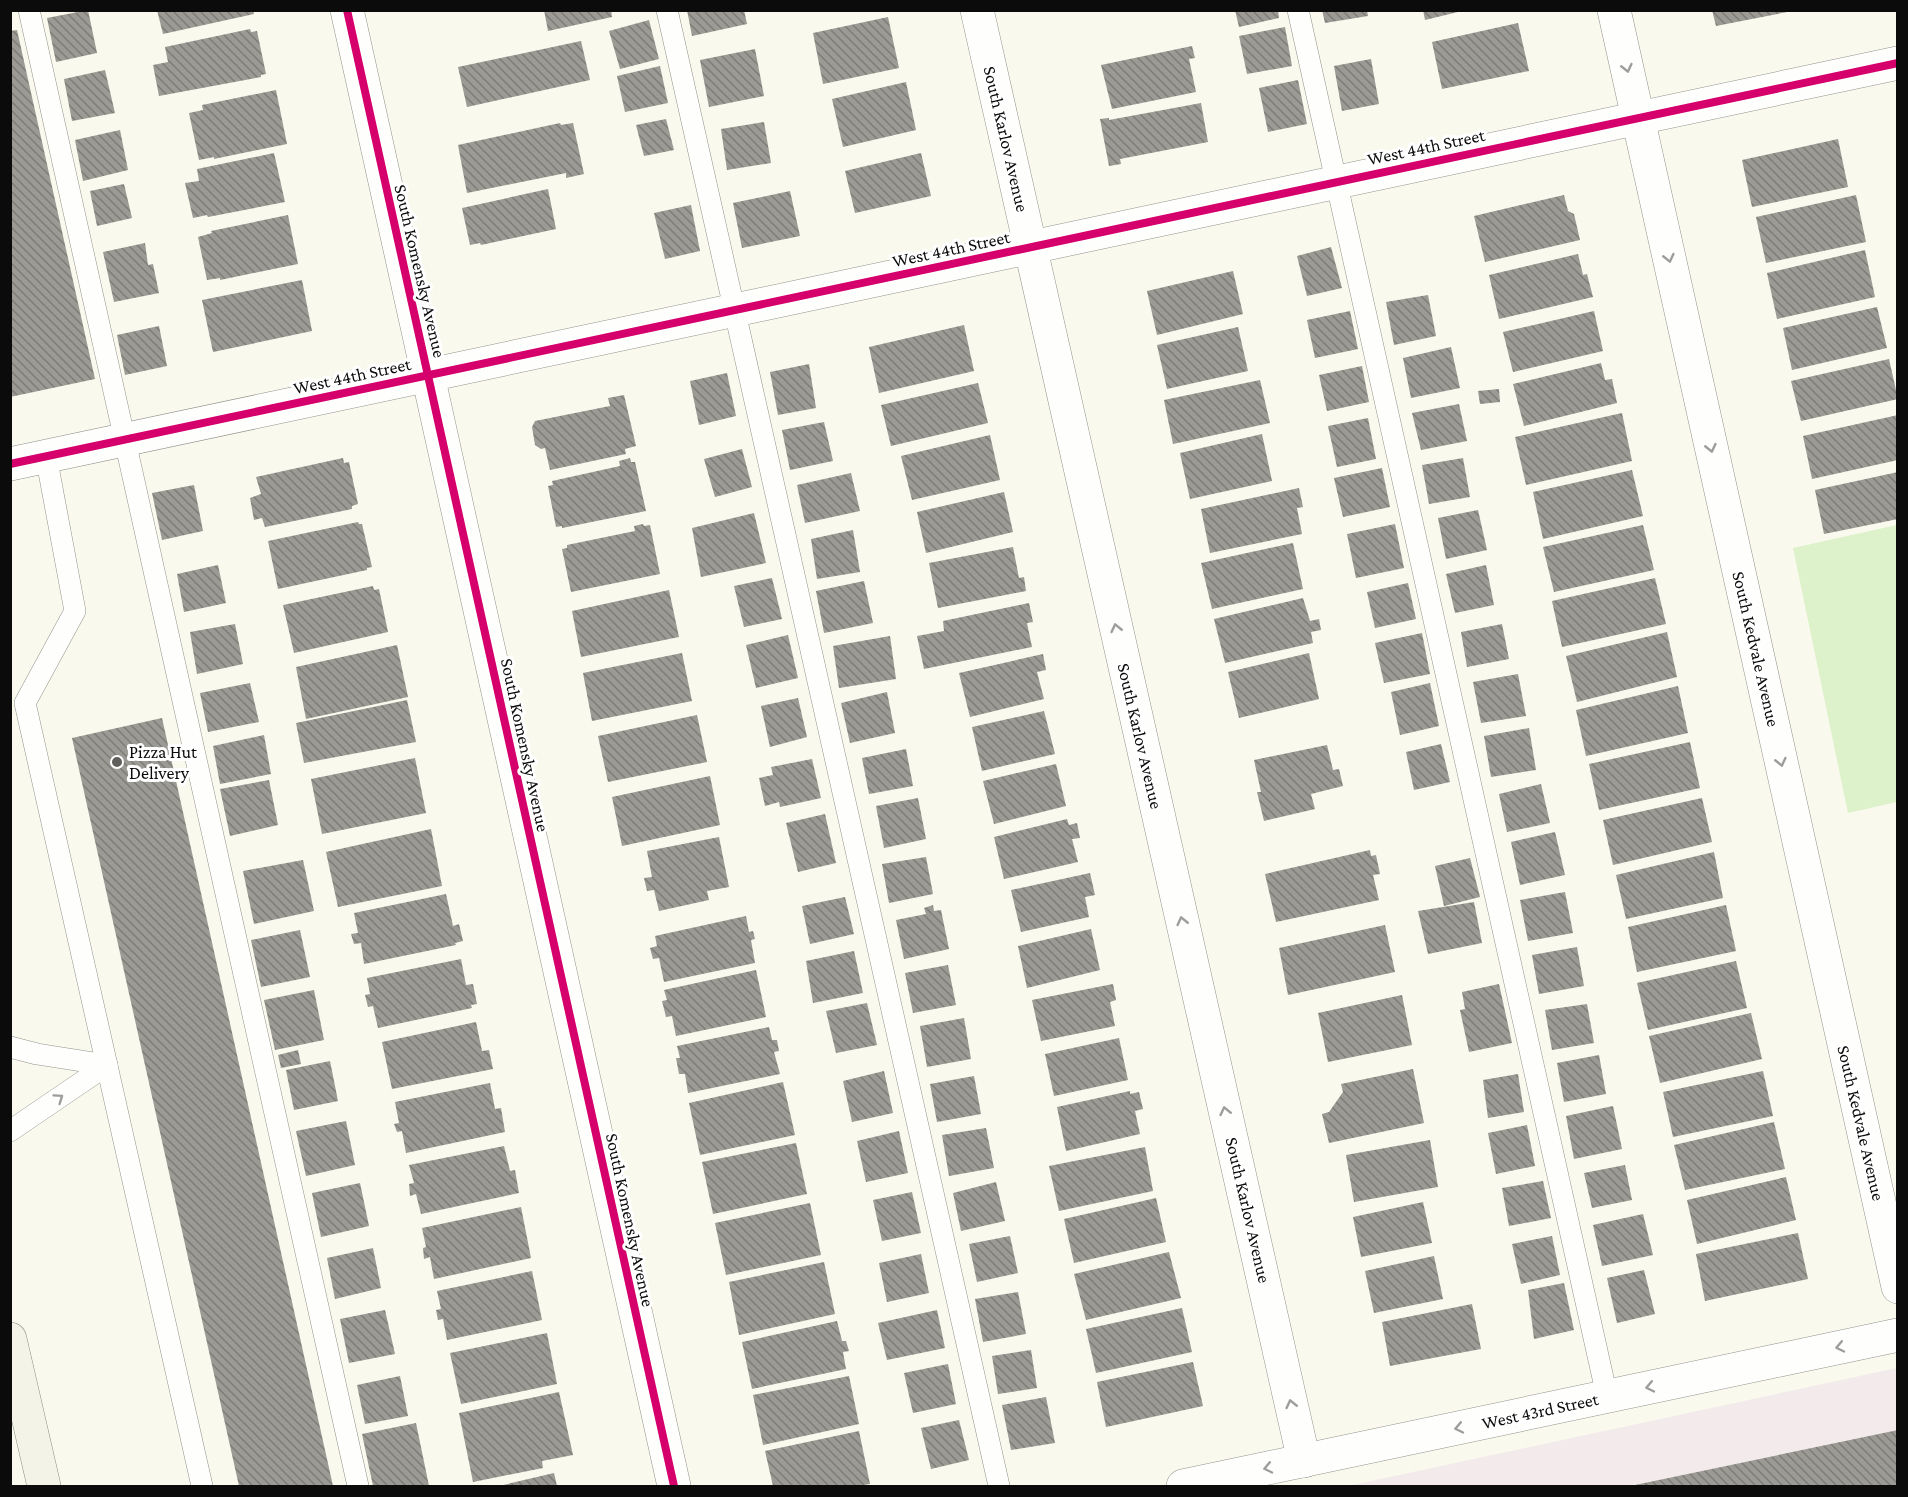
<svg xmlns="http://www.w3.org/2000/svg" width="1908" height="1497" font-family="'Crimson Pro',serif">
  <defs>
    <pattern id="building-back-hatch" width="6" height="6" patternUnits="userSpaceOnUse" patternTransform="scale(1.5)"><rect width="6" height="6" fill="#9c9a94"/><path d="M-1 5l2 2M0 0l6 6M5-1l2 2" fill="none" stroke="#7d7c77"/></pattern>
  </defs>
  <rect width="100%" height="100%" fill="#faf9ed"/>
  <!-- industrial -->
  <path fill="#f2eaeb" d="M1897 1368V1486H1348Z"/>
  <!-- park -->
  <path fill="#ddf1cb" d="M1897 525V802L1848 813 1793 548Z"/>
  <!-- building -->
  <g fill="url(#building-back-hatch)">
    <path d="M88 10 97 53 56 62 47 18Z"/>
    <path d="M157 10H253L254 14 163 34Z"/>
    <path d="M544 10H611L612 17 548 31Z"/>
    <path d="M687 10H744L747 24 692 36Z"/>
    <path d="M1235 10H1278L1279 18 1239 27Z"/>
    <path d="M1322 10H1367L1368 16 1325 23Z"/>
    <path d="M1423 10H1462V11L1425 20Z"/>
    <path d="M1712 10H1786L1787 12 1716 26Z"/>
    <path d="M888 17 899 68 823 84 813 33Z"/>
    <path d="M649 20 659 59 620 69 609 31Z"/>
    <path d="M1518 23 1529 71 1442 89 1432 42Z"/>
    <path d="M1285 27 1292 66 1247 74 1239 36Z"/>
    <path d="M250 29 251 32 257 31 266 74 261 75V77L159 96 153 65 168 62 165 47Z"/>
    <path d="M17 30 95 379 10 397V31Z"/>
    <path d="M581 41 590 80 467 107 458 67Z"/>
    <path d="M1192 46 1195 58 1189 59 1196 92 1112 109 1101 65Z"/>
    <path d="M755 49 764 96 709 107 700 60Z"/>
    <path d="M1371 59 1379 104 1342 111 1334 66Z"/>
    <path d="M660 66 668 103 625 112 617 76Z"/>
    <path d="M105 70 115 113 72 121 64 79Z"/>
    <path d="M1298 80 1307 124 1268 132 1259 88Z"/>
    <path d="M906 82 916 130 843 147 832 99Z"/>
    <path d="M276 90 287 144 214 159V157L199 160 189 113 203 110 202 105Z"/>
    <path d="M1201 103 1208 142 1120 159 1121 164 1109 166 1100 119 1109 118V120Z"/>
    <path d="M666 119 674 150 644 156 636 125Z"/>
    <path d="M764 122 771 163 727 170 721 129Z"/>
    <path d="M560 123 561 125 573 123 584 174 566 178V173L467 193 458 145Z"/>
    <path d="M120 130 128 170 83 181 75 140Z"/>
    <path d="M1838 139 1848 187 1752 207 1742 160Z"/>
    <path d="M274 153 285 202 208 217 207 215 193 218 185 183 199 181 197 169Z"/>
    <path d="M921 153 931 196 855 213 845 171Z"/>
    <path d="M124 184 132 218 97 226 90 191Z"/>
    <path d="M548 189 556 229 481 245 480 243 470 245 462 208Z"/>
    <path d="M790 191 800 236 742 248 733 203Z"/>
    <path d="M1564 195 1568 211 1574 214 1580 240 1485 262 1474 216Z"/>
    <path d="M1856 195 1866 242 1766 263 1756 217Z"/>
    <path d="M691 205 700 251 665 259 654 213Z"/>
    <path d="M288 215 298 264 220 280V278L207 280 198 237 212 233 211 231Z"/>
    <path d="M145 243 148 265 153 264 159 293 114 302 103 252Z"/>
    <path d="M1331 247 1342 288 1307 296 1297 256Z"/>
    <path d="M1865 250 1875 297 1777 319 1767 273Z"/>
    <path d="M1578 254 1583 275 1587 274 1593 297 1499 319 1489 275Z"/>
    <path d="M1233 271 1243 314 1157 335 1147 291Z"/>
    <path d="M302 280 312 331 213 352 202 300Z"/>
    <path d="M1428 295 1436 336 1394 345 1386 302Z"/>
    <path d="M1877 307 1887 348 1792 370 1783 328Z"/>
    <path d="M1350 311 1358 349 1315 358 1307 320Z"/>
    <path d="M1594 311 1603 351 1513 372 1503 332Z"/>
    <path d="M964 325 974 371 879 393 869 347Z"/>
    <path d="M159 326 167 366 125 375 117 335Z"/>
    <path d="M1238 327 1248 371 1167 389 1157 345Z"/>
    <path d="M1451 347 1460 388 1411 398 1403 358Z"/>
    <path d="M1889 359 1898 399 1801 421 1791 381Z"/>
    <path d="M1601 363 1605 380 1612 379 1617 403 1524 426 1513 384Z"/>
    <path d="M809 364 816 408 778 415 770 372Z"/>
    <path d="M1362 366 1369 402 1327 411 1319 375Z"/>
    <path d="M727 373 736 416 699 425 690 381Z"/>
    <path d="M1260 380 1270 423 1173 444 1164 400Z"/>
    <path d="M978 383 988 423 891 446 881 405Z"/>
    <path d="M1499 389 1500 402 1480 404 1478 391Z"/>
    <path d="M624 395 636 446 625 449 626 454 550 470 545 448 541 449 535 445 532 427 535 421 610 406 608 398Z"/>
    <path d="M1459 404 1467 441 1421 450 1412 413Z"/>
    <path d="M1622 413 1632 461 1526 485 1515 437Z"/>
    <path d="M1898 415V460L1812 479 1803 436Z"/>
    <path d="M1368 418 1376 459 1337 467 1328 426Z"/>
    <path d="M824 422 833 461 790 470 782 430Z"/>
    <path d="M1262 434 1272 481 1190 499 1180 453Z"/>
    <path d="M990 435 1000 480 912 500 901 456Z"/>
    <path d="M742 449 752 487 715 497 704 459Z"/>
    <path d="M343 458 344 463 349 462 358 504 352 506V509L265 527 262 518 254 520 250 498 261 494 256 477Z"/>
    <path d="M630 458 631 462H635L646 511 562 528V526L556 527 548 486 553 485 552 481 620 466 619 461Z"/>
    <path d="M1463 458 1470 497 1429 504 1422 465Z"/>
    <path d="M1382 468 1390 507 1343 517 1334 478Z"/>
    <path d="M1632 470 1643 516 1543 539 1533 492Z"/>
    <path d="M1898 472V519L1824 534 1815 490Z"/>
    <path d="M851 473 860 511 805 523 797 485Z"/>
    <path d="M194 485 203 531 162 540 152 493Z"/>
    <path d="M1299 488 1303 507 1297 508 1302 534 1210 553 1201 509Z"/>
    <path d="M1004 492 1013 532 926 553 917 512Z"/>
    <path d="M1478 510 1487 550 1446 559 1438 518Z"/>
    <path d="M754 513 766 563 701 577 692 528Z"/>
    <path d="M358 522 359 524H362L372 567 367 568V570L278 589 268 541Z"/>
    <path d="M643 524 644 526 650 525 660 574 571 592 562 549 567 548V545L635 531 634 526Z"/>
    <path d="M1395 524 1404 568 1356 578 1347 534Z"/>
    <path d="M1643 525 1654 570 1554 592 1543 547Z"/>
    <path d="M853 530 860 572 817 579 811 539Z"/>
    <path d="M1293 543 1303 589 1212 609 1201 563Z"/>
    <path d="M1013 547 1019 578 1024 577 1026 591 938 608 929 563Z"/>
    <path d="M218 565 226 603 184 612 177 574Z"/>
    <path d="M1486 565 1494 605 1455 613 1446 574Z"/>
    <path d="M772 578 782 619 744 627 734 586Z"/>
    <path d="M1655 578 1666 624 1562 647 1552 601Z"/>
    <path d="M864 581 873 623 824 633 816 591Z"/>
    <path d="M1408 583 1416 619 1375 628 1367 592Z"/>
    <path d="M373 586 374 590 379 589 388 632 294 653 283 605Z"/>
    <path d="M669 590 679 637 581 657 572 611Z"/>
    <path d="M1303 598 1310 621 1319 619 1321 630 1311 632 1313 643 1225 663 1214 619Z"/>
    <path d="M1029 603 1033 622 1027 623 1032 647 924 669 917 636 944 631 943 621Z"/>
    <path d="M235 624 243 664 197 674 190 632Z"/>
    <path d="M1502 624 1509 659 1467 667 1461 632Z"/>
    <path d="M1667 632 1677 677 1577 702 1566 656Z"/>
    <path d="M1422 633 1430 674 1384 683 1375 643Z"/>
    <path d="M788 635 798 678 756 688 746 645Z"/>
    <path d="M890 636 896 679 839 688 833 646Z"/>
    <path d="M397 645 408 697 306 719 296 667Z"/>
    <path d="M682 653 692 701 592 721 583 673Z"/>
    <path d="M1309 653 1319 699 1239 718 1228 672Z"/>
    <path d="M1043 654 1046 670 1037 672 1044 699 970 717 959 673Z"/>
    <path d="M1518 674 1526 716 1481 723 1473 682Z"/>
    <path d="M250 683 259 722 208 732 200 693Z"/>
    <path d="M1430 683 1439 726 1400 735 1391 692Z"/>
    <path d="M1678 686 1688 733 1586 756 1576 710Z"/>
    <path d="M887 692 895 733 850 743 841 703Z"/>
    <path d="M798 698 807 737 770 747 761 706Z"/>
    <path d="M407 700 416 742 304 763 296 723Z"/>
    <path d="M1044 711 1055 754 982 771 972 727Z"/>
    <path d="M697 715 707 762 608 782 598 736Z"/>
    <path d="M162 718 333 1486H239L72 738Z"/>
    <path d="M1529 728 1536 770 1491 777 1484 736Z"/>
    <path d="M264 735 271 774 220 784 213 746Z"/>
    <path d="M1690 742 1700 788 1599 810 1589 764Z"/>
    <path d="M1441 744 1450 782 1414 790 1406 752Z"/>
    <path d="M1327 745 1333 770 1339 769 1343 786 1311 794 1315 809 1264 821 1257 792H1261L1254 760Z"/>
    <path d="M906 749 913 786 869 794 862 758Z"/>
    <path d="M415 758 426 813 322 834 311 779Z"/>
    <path d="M812 759 821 798 780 807 779 802 765 806 759 778 773 775 771 767Z"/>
    <path d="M1056 764 1066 806 994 824 983 781Z"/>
    <path d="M710 776 720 825 622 846 612 797Z"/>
    <path d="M269 780 278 825 230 836 220 789Z"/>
    <path d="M1541 784 1550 823 1507 832 1499 794Z"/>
    <path d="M918 798 926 839 884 848 876 806Z"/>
    <path d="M1702 798 1712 842 1613 865 1603 820Z"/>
    <path d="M825 814 836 863 798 872 786 823Z"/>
    <path d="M1067 819 1069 825 1077 823 1080 838 1072 839 1078 862 1004 879 994 837Z"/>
    <path d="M431 829 442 886 338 907 326 852Z"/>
    <path d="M1555 832 1565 875 1520 885 1511 842Z"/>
    <path d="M719 837 729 887 707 891 709 900 659 911 654 890 647 891 644 878 652 877 647 851Z"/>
    <path d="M1370 850 1371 856 1376 855 1380 874 1373 875 1379 900 1276 922 1265 874Z"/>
    <path d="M1714 852 1723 898 1626 919 1616 875Z"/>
    <path d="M926 857 933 894 889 903 882 864Z"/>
    <path d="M1470 858 1480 897 1444 906 1435 866Z"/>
    <path d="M303 860 314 911 254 924 243 871Z"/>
    <path d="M1090 873 1095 895 1085 897 1089 917 1021 932 1011 890Z"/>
    <path d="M1565 892 1573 933 1528 941 1520 900Z"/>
    <path d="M446 894 453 926 459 924 463 941 455 943 456 945 364 964 361 943 354 944 351 934 358 933 354 913Z"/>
    <path d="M845 897 854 934 810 944 802 906Z"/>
    <path d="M1474 902 1482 943 1428 954 1418 911Z"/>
    <path d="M933 905 934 911 941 910 949 949 904 959 896 920 926 914 924 908Z"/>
    <path d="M1726 905 1736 951 1637 972 1628 927Z"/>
    <path d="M746 916 749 932 753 931 755 939 751 940 755 963 664 982 659 958 653 959 650 948 657 946 655 936Z"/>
    <path d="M1385 925 1395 972 1288 995 1279 948Z"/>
    <path d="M1091 929 1100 970 1027 988 1018 946Z"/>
    <path d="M300 930 310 977 261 987 251 940Z"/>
    <path d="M1577 947 1584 986 1539 994 1532 955Z"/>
    <path d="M854 951 863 993 813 1003 806 961Z"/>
    <path d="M461 959 466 985 473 984 477 1004 471 1005 472 1008 378 1028 373 1006 368 1007 365 995 370 994 367 978Z"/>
    <path d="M1736 961 1747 1008 1648 1030 1637 983Z"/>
    <path d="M948 965 956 1005 913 1013 905 973Z"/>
    <path d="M756 970 766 1017 676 1036 672 1016 666 1017 662 1001 667 1000 664 990Z"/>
    <path d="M1113 984 1116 1000 1110 1002 1115 1026 1041 1041 1032 1000Z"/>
    <path d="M1499 984 1512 1043 1469 1052 1460 1010 1465 1009 1462 992Z"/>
    <path d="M314 990 324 1040 275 1050 264 1000Z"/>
    <path d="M1402 995 1412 1045 1328 1062 1318 1013Z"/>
    <path d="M867 1003 877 1045 836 1053 826 1011Z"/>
    <path d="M1587 1004 1594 1043 1552 1050 1545 1010Z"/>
    <path d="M1751 1013 1762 1059 1660 1083 1649 1036Z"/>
    <path d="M964 1018 971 1059 927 1067 920 1026Z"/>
    <path d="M476 1022 482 1051 489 1050 493 1069 392 1089 382 1042Z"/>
    <path d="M769 1027 772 1040H777L779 1051 774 1052 780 1074 688 1093 685 1074H679L676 1058H680L677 1046Z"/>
    <path d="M1119 1038 1128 1080 1054 1096 1045 1054Z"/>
    <path d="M298 1050 301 1064 281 1068 278 1055Z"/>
    <path d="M1599 1055 1606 1094 1564 1102 1557 1063Z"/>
    <path d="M330 1061 338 1101 294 1110 286 1070Z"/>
    <path d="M1413 1069 1424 1123 1329 1143 1322 1114 1329 1112 1343 1092 1341 1084Z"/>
    <path d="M884 1071 893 1113 852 1122 843 1081Z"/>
    <path d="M1763 1071 1773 1116 1673 1137 1663 1092Z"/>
    <path d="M1518 1074 1524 1112 1488 1118 1483 1080Z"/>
    <path d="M974 1076 981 1114 937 1122 930 1084Z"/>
    <path d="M783 1082 795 1135 700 1155 689 1103Z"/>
    <path d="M490 1083 495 1109 501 1108 505 1132 406 1153 402 1131 397 1132 394 1124 399 1123 395 1102Z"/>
    <path d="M1130 1091V1094L1139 1092 1143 1109 1135 1111 1140 1134 1066 1151 1057 1107Z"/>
    <path d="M1613 1106 1622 1149 1574 1159 1566 1116Z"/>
    <path d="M346 1121 355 1165 306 1176 296 1131Z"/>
    <path d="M1774 1122 1785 1169 1685 1190 1674 1145Z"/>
    <path d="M1527 1125 1535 1166 1496 1174 1488 1133Z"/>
    <path d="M986 1128 994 1168 949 1176 942 1135Z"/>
    <path d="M899 1131 908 1173 866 1182 857 1141Z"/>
    <path d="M1430 1140 1438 1187 1354 1202 1346 1155Z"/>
    <path d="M796 1143 807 1194 713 1214 702 1162Z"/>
    <path d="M504 1146 510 1171 515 1170 519 1193 421 1214 416 1194 410 1196 409 1184 414 1183 409 1165Z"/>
    <path d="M1145 1147 1153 1191 1059 1211 1049 1166Z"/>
    <path d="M1625 1165 1632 1200 1592 1208 1584 1173Z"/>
    <path d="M1786 1177 1796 1220 1697 1244 1687 1200Z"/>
    <path d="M1543 1181 1551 1218 1509 1226 1502 1188Z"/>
    <path d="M996 1182 1005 1221 961 1231 953 1193Z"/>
    <path d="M360 1183 369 1226 321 1237 312 1193Z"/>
    <path d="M912 1192 921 1233 882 1241 873 1200Z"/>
    <path d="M1156 1198 1166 1242 1074 1263 1064 1219Z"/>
    <path d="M1423 1202 1432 1243 1361 1257 1353 1217Z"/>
    <path d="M810 1203 821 1255 726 1275 715 1223Z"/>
    <path d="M521 1207 531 1258 434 1279 430 1257 424 1259 423 1248 426 1247 422 1228Z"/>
    <path d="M1643 1214 1653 1255 1602 1266 1593 1225Z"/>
    <path d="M1798 1233 1808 1279 1705 1301 1696 1254Z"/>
    <path d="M1010 1236 1018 1273 977 1282 969 1244Z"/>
    <path d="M1552 1236 1560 1275 1521 1284 1512 1244Z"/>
    <path d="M373 1248 381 1288 335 1299 327 1258Z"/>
    <path d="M1169 1252 1181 1298 1086 1320 1074 1274Z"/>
    <path d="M921 1254 929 1293 887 1302 879 1263Z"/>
    <path d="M1434 1256 1443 1299 1374 1313 1365 1271Z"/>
    <path d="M824 1262 835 1314 739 1335 729 1282Z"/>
    <path d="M1644 1270 1655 1314 1617 1323 1607 1278Z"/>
    <path d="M532 1271 542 1320 447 1340 443 1319 438 1320 436 1310 441 1309 437 1291Z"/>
    <path d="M1564 1283 1574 1330 1534 1339 1528 1290Z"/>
    <path d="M1018 1292 1026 1334 983 1342 975 1299Z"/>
    <path d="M1472 1304 1481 1349 1390 1366 1382 1322Z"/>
    <path d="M1182 1308 1192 1352 1096 1373 1086 1329Z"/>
    <path d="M385 1310 395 1354 349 1363 340 1319Z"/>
    <path d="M937 1310 945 1348 887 1360 878 1323Z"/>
    <path d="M837 1321 842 1341H846L849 1351 843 1352 846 1369 752 1389 742 1342Z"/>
    <path d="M547 1333 557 1384 461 1404 450 1353Z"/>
    <path d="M1031 1350 1037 1388 998 1394 992 1356Z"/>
    <path d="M1193 1362 1203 1406 1106 1427 1097 1382Z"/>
    <path d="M948 1364 956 1404 913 1413 904 1373Z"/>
    <path d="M400 1376 408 1416 365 1424 357 1385Z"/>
    <path d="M849 1376 859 1424 763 1445 753 1395Z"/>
    <path d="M559 1392 573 1455 542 1461 543 1468 473 1482 459 1413Z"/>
    <path d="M1046 1397 1055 1443 1011 1450 1002 1405Z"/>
    <path d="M959 1420 969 1460 931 1469 921 1428Z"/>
    <path d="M416 1423 429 1486H373L362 1434Z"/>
    <path d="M1898 1430V1486H1635V1485Z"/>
    <path d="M859 1431 870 1484 857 1486H773L765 1451Z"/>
    <path d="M554 1473 557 1486H499Z"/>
  </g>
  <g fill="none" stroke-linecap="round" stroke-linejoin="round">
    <!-- service casing -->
    <g stroke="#93928d" stroke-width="22">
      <g id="service">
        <path d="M29 10 358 1486"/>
        <path d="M667 10 999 1486"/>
        <path d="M1298 10 1607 1396"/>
        <path d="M46 456 75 611 25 703 202 1486"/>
        <path d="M10 1047 37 1054 107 1065 10 1131"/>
      </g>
    </g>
    <!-- minor casing -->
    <g stroke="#93928d" stroke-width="34">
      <g id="minor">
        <path d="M347 10 674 1486"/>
        <path d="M977 10 1304 1461"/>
        <path d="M1614 10 1898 1287"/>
        <path d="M10 464 1898 63"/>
        <path d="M1183 1486 1898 1335"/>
      </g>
    </g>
    <!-- secondary casing -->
    <g stroke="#898983" stroke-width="34">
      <path id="secondary" d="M10 1339 44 1486"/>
    </g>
    <!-- service -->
    <use href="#service" stroke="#fefefc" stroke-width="21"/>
    <!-- minor -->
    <use href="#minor" stroke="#fefefc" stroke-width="33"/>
    <!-- secondary -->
    <use href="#secondary" stroke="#f3f4e7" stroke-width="33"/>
    <!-- cycleway casing -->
    <g stroke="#fff" stroke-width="11">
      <g id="cycleway">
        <path d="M347 10 674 1486"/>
        <path d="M10 464 1898 63"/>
      </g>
    </g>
    <!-- cycleway -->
    <use href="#cycleway" stroke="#d6006c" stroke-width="8"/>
  </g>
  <!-- one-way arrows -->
  <defs><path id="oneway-chevron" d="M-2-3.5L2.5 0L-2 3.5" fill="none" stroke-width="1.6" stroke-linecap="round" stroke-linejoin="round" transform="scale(1.5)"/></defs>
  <g stroke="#9d9d9c">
    <use href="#oneway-chevron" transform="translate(1627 68) rotate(77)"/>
    <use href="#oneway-chevron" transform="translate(1669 258) rotate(77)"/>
    <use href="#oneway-chevron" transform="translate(1711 448) rotate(77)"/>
    <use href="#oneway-chevron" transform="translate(1116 628) rotate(-103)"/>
    <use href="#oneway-chevron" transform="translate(1781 762) rotate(77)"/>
    <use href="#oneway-chevron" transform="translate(1182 921) rotate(-103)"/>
    <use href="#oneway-chevron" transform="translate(59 1098) rotate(-35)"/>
    <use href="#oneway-chevron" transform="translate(1225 1111) rotate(-103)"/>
    <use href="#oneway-chevron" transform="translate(1840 1347) rotate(168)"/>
    <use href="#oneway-chevron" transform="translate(1650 1387) rotate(168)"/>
    <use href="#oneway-chevron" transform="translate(1291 1404) rotate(-103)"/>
    <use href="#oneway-chevron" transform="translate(1459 1428) rotate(168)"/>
    <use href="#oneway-chevron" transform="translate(1268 1468) rotate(168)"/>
  </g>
  <!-- markers -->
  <circle fill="#5f5e5a" stroke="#fff" stroke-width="2" cx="117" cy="762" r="6"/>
  <g text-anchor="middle" stroke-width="6" stroke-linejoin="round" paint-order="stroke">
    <!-- street labels -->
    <g font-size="18" fill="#0b0b0b" stroke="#fff">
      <text transform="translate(1006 139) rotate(77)" y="6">South Karlov Avenue</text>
      <text transform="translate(1426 147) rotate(-12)" y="6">West 44th Street</text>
      <text transform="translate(951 249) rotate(-12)" y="6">West 44th Street</text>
      <text transform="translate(420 271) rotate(77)" y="6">South Komensky Avenue</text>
      <text transform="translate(352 376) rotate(-12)" y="6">West 44th Street</text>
      <text transform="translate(1756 649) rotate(77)" y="6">South Kedvale Avenue</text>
      <text transform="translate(1140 736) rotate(77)" y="6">South Karlov Avenue</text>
      <text transform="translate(525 745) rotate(78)" y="6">South Komensky Avenue</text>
      <text transform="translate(1861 1123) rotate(77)" y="6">South Kedvale Avenue</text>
      <text transform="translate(1248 1210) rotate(77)" y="6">South Karlov Avenue</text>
      <text transform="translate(630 1220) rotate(78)" y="6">South Komensky Avenue</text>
      <text transform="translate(1540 1411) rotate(-12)" y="6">West 43rd Street</text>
    </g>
    <!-- poi labels -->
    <g font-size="18" fill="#0b0b0b" stroke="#fff" text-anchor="start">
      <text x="129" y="758">Pizza Hut<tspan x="129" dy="21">Delivery</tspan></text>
    </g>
  </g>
  <!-- border -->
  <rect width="1908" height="1497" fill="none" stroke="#0b0b0b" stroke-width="24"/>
</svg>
